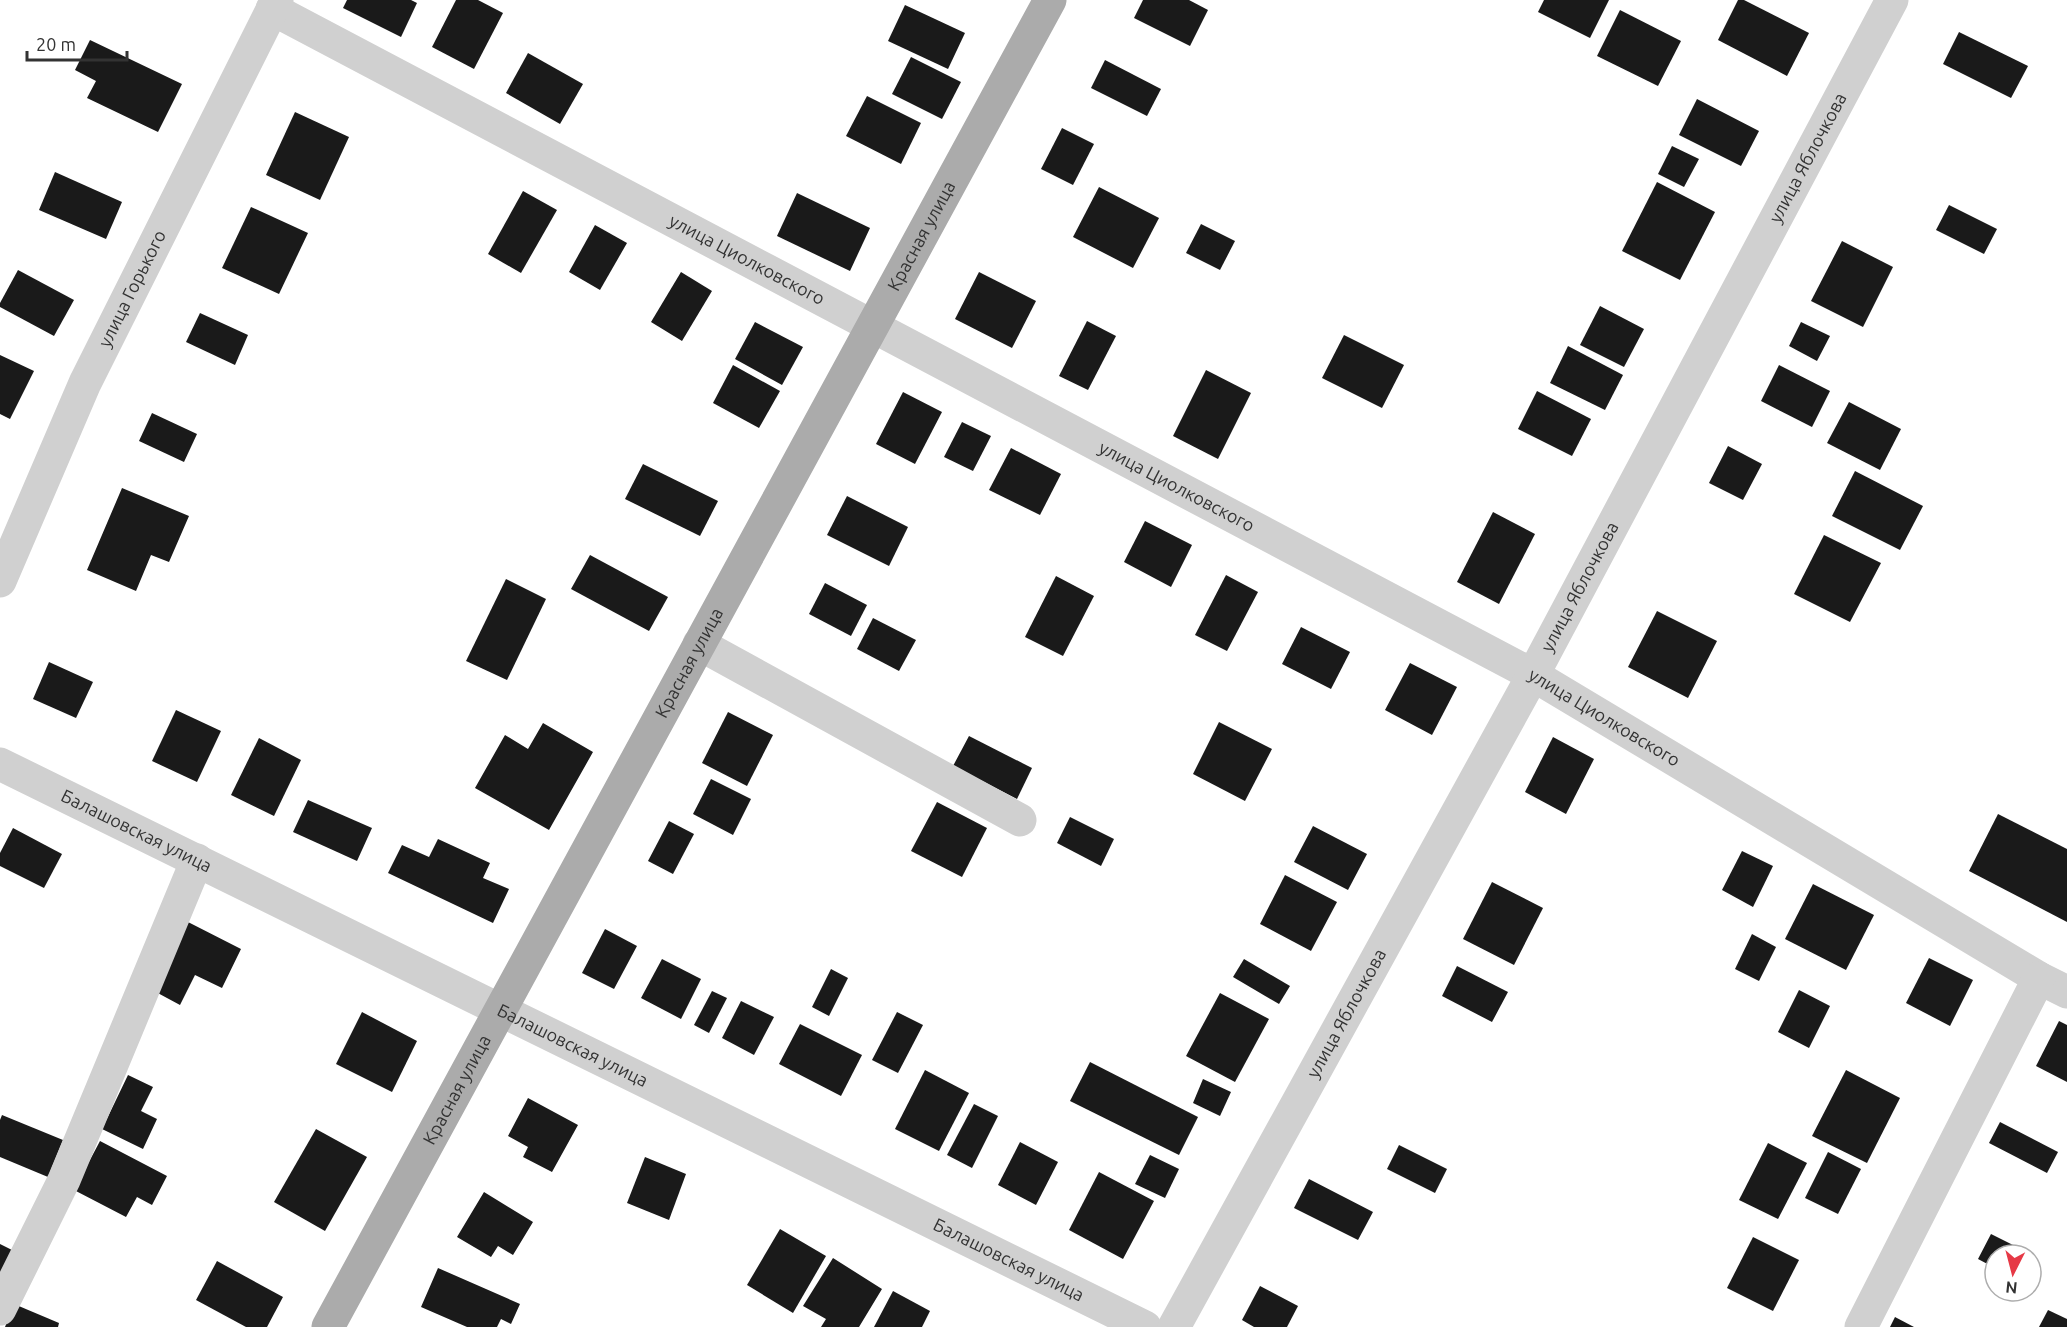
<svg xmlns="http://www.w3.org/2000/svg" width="2067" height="1327" font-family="Ubuntu,sans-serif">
  <rect width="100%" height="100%" fill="#fff"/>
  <!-- building -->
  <g fill="#1a1a1a">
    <path d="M347 0H411L417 3 401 37 343 8Z"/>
    <path d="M456 0H478L503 13 474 69 432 47Z"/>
    <path d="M1143 0H1189L1208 10 1190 46 1134 18Z"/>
    <path d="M1544 0H1609L1590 38 1538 12Z"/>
    <path d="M1738 0H1744L1809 33 1787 76 1718 40Z"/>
    <path d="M905 5 965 33 948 69 888 41Z"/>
    <path d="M1620 10 1681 41 1658 86 1597 56Z"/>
    <path d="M1959 32 2028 66 2011 98 1943 64Z"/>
    <path d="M90 40 182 84 158 132 87 98 96 81 75 70Z"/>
    <path d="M528 53 583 84 560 124 506 93Z"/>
    <path d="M911 57 961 82 942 119 892 94Z"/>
    <path d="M1105 60 1161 89 1147 116 1091 88Z"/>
    <path d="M867 96 921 123 901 164 846 136Z"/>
    <path d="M1697 99 1759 131 1741 166 1679 135Z"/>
    <path d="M295 112 349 137 320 200 266 175Z"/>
    <path d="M1062 128 1094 144 1073 185 1041 169Z"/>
    <path d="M1672 146 1699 159 1684 187 1658 174Z"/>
    <path d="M55 172 122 202 106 239 39 210Z"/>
    <path d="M1657 182 1715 212 1680 280 1622 251Z"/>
    <path d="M1099 187 1159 218 1133 268 1073 237Z"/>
    <path d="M523 191 557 210 521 273 488 254Z"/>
    <path d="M797 193 870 228 850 271 777 236Z"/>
    <path d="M1949 205 1997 229 1984 254 1936 230Z"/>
    <path d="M251 207 308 233 279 294 222 268Z"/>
    <path d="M1201 224 1235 241 1220 270 1186 253Z"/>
    <path d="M595 225 627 243 600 290 569 272Z"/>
    <path d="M1842 241 1893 267 1863 327 1811 301Z"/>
    <path d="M18 270 74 300 54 336 0 307V303Z"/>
    <path d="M681 272 712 291 682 341 651 322Z"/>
    <path d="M979 272 1036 301 1012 348 955 319Z"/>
    <path d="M1600 306 1644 329 1624 367 1580 345Z"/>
    <path d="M200 313 248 335 235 365 186 342Z"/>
    <path d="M1087 321 1116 336 1088 390 1059 376Z"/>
    <path d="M755 322 803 347 782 385 735 359Z"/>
    <path d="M1801 322 1830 336 1817 361 1789 346Z"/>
    <path d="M1344 335 1404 365 1382 408 1322 378Z"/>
    <path d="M1568 346 1623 375 1605 410 1550 383Z"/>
    <path d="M0 355 34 371 10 419 0 414Z"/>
    <path d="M733 365 780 391 759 428 713 403Z"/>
    <path d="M1779 365 1830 391 1812 427 1761 401Z"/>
    <path d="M1206 370 1251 393 1218 459 1173 436Z"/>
    <path d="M1537 391 1591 419 1572 456 1518 429Z"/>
    <path d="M903 392 942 412 915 464 876 444Z"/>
    <path d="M1849 402 1901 429 1880 470 1827 443Z"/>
    <path d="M152 413 197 434 184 462 139 441Z"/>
    <path d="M962 422 991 436 973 471 944 457Z"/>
    <path d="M1728 446 1762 464 1743 500 1709 483Z"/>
    <path d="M1011 448 1061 474 1040 515 989 490Z"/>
    <path d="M643 464 718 501 700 536 625 499Z"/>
    <path d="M1855 471 1923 506 1900 550 1832 516Z"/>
    <path d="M122 488 189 516 169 562 151 555 136 591 87 570Z"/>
    <path d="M847 496 908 527 889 566 827 535Z"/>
    <path d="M1493 512 1535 534 1499 604 1457 582Z"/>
    <path d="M1145 521 1192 545 1171 587 1124 562Z"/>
    <path d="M1824 535 1881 563 1850 622 1794 594Z"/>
    <path d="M590 555 668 597 649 631 571 589Z"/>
    <path d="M1226 575 1258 592 1227 651 1195 635Z"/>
    <path d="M1056 576 1094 596 1063 656 1025 637Z"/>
    <path d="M506 579 546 599 507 680 466 661Z"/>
    <path d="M825 583 867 605 851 636 809 614Z"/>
    <path d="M1657 611 1717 641 1688 698 1628 667Z"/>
    <path d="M873 618 916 640 899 671 857 649Z"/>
    <path d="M1301 627 1350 652 1331 689 1282 664Z"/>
    <path d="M49 662 93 682 76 718 33 699Z"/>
    <path d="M1410 663 1457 687 1432 735 1385 710Z"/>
    <path d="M176 710 221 731 197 782 152 761Z"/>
    <path d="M728 712 773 735 747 786 702 763Z"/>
    <path d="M1219 722 1272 749 1245 801 1193 774Z"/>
    <path d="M543 723 593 752 549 830 475 788 505 735 528 749Z"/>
    <path d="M969 736 1032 768 1017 799 953 766Z"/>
    <path d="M1553 737 1594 759 1566 814 1525 792Z"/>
    <path d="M259 738 301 760 274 816 231 795Z"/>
    <path d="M711 779 751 799 733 835 693 814Z"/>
    <path d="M308 800 372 828 357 861 293 832Z"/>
    <path d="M937 802 987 828 962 877 911 851Z"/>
    <path d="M1998 814 2067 849V922L1969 871Z"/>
    <path d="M1070 817 1114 839 1101 866 1057 843Z"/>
    <path d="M669 821 694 834 673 874 648 861Z"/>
    <path d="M1313 826 1367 854 1348 890 1294 862Z"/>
    <path d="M13 828 62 854 44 888 0 866V853Z"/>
    <path d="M438 839 490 863 483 878 509 889 493 923 388 873 402 845 429 857Z"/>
    <path d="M1742 851 1773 866 1753 907 1722 890Z"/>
    <path d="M1285 875 1337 902 1311 951 1260 924Z"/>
    <path d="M1492 882 1543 908 1514 965 1463 939Z"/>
    <path d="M1813 884 1874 915 1846 970 1785 939Z"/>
    <path d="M188 922 241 949 222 988 195 975 180 1005 154 991Z"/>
    <path d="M605 929 637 946 614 989 582 973Z"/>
    <path d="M1752 934 1776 947 1759 981 1735 969Z"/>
    <path d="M1929 958 1973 980 1950 1026 1906 1003Z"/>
    <path d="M662 959 701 979 681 1019 641 998Z"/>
    <path d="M1244 959 1290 986 1279 1004 1233 977Z"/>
    <path d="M1457 966 1508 992 1492 1022 1442 996Z"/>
    <path d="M831 969 848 978 829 1016 812 1007Z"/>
    <path d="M1799 990 1830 1006 1809 1048 1778 1032Z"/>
    <path d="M712 991 727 998 709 1033 694 1025Z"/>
    <path d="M1220 993 1269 1019 1235 1082 1186 1056Z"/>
    <path d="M741 1001 774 1017 754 1055 722 1038Z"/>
    <path d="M362 1012 417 1041 392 1092 336 1064Z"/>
    <path d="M897 1012 923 1025 898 1073 872 1060Z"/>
    <path d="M2059 1021 2067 1025V1082L2036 1066Z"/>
    <path d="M800 1024 862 1055 841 1096 779 1064Z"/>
    <path d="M1090 1062 1198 1117 1179 1155 1070 1101Z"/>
    <path d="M925 1070 969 1093 939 1151 895 1129Z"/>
    <path d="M1846 1070 1900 1098 1867 1163 1812 1136Z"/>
    <path d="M128 1075 153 1087 141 1111 157 1119 143 1149 102 1129Z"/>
    <path d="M1203 1079 1231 1092 1220 1116 1193 1103Z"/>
    <path d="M528 1098 578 1125 552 1172 523 1157 528 1147 508 1136Z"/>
    <path d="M974 1104 998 1116 972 1168 947 1155Z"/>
    <path d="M2 1115 63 1140 48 1177 0 1157V1120Z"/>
    <path d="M2000 1122 2058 1152 2047 1173 1989 1143Z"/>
    <path d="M316 1129 367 1157 325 1231 274 1202Z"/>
    <path d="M100 1141 167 1176 152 1205 137 1197 126 1217 74 1190Z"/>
    <path d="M1020 1142 1058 1162 1036 1205 998 1185Z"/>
    <path d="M1768 1143 1807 1163 1778 1219 1739 1200Z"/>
    <path d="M1399 1145 1447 1169 1435 1193 1387 1169Z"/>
    <path d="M1828 1152 1861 1169 1838 1214 1805 1198Z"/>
    <path d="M1150 1155 1179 1169 1165 1198 1135 1184Z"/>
    <path d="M645 1157 686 1174 669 1220 627 1203Z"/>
    <path d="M1099 1172 1154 1201 1123 1259 1069 1230Z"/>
    <path d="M1309 1179 1373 1212 1358 1240 1294 1208Z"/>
    <path d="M484 1192 533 1222 513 1255 498 1246 491 1257 457 1237Z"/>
    <path d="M780 1229 826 1256 793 1313 747 1285Z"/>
    <path d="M1991 1234 2027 1252 2025 1255H1995V1268L1978 1259Z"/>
    <path d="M1753 1237 1799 1260 1773 1311 1727 1288Z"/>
    <path d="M0 1244 16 1252 0 1287Z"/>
    <path d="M833 1258 882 1289 859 1327H821L826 1319 803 1306Z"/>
    <path d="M217 1261 283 1297 267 1327H246L196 1300Z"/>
    <path d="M438 1268 520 1304 511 1324 501 1319 497 1327H467L421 1307Z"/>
    <path d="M1260 1286 1298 1306 1287 1327H1254L1242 1320Z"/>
    <path d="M893 1291 930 1311 922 1327H874Z"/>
    <path d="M14 1304 59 1323 58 1327H5Z"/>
    <path d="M2048 1310 2067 1319V1327H2039Z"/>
    <path d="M1895 1317 1914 1327H1890Z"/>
  </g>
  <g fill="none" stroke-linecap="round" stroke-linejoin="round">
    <!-- minor -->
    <g stroke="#d0d0d0" stroke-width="33">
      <path id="s1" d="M272 9 1533 675 2039 978 2067 992"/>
      <path id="s2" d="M0 581 85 383 277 0"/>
      <path d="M699 644 1020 820"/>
      <path id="s3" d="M0 764 1145 1327"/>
      <path d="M0 1309 64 1180 197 860"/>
      <path id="s4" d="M1174 1327 1533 675 1892 0"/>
      <path d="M1861 1327 2039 978"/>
    </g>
    <!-- major -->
    <path stroke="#ababab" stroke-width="33" id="s5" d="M328 1327 1050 0"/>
  </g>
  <g text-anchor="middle" stroke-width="6" stroke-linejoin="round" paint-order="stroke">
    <!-- street labels -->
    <g font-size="18" fill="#333" stroke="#fff">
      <text dy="6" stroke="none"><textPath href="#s4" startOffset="1330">улица Яблочкова</textPath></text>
      <text dy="6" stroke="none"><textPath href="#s5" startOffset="1242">Красная улица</textPath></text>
      <text dy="6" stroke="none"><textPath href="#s1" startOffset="537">улица Циолковского</textPath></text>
      <text dy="6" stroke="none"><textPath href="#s2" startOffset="321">улица Горького</textPath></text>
      <text dy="6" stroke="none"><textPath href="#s1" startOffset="1023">улица Циолковского</textPath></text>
      <text dy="6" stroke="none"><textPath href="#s4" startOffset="844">улица Яблочкова</textPath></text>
      <text dy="6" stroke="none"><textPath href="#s5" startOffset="756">Красная улица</textPath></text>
      <text dy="6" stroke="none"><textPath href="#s1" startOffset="1509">улица Циолковского</textPath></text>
      <text dy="6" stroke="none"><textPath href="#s3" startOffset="152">Балашовская улица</textPath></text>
      <text dy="6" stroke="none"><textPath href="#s4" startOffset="358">улица Яблочкова</textPath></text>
      <text dy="6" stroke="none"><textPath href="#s3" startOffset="638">Балашовская улица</textPath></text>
      <text dy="6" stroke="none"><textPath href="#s5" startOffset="270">Красная улица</textPath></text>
      <text dy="6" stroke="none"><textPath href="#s3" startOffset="1124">Балашовская улица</textPath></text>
    </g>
  </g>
  <!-- north arrow -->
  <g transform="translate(2013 1273) rotate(186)"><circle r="28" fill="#ffffff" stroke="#adadad" stroke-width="1.5"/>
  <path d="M0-4.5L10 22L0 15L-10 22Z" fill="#e63946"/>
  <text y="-9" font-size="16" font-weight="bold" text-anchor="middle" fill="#333333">N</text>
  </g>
  <!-- scale -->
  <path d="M27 51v9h100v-9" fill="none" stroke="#333333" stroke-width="3"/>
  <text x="36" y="51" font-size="18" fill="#333333" stroke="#ffffff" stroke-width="4.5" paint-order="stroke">20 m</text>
</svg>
